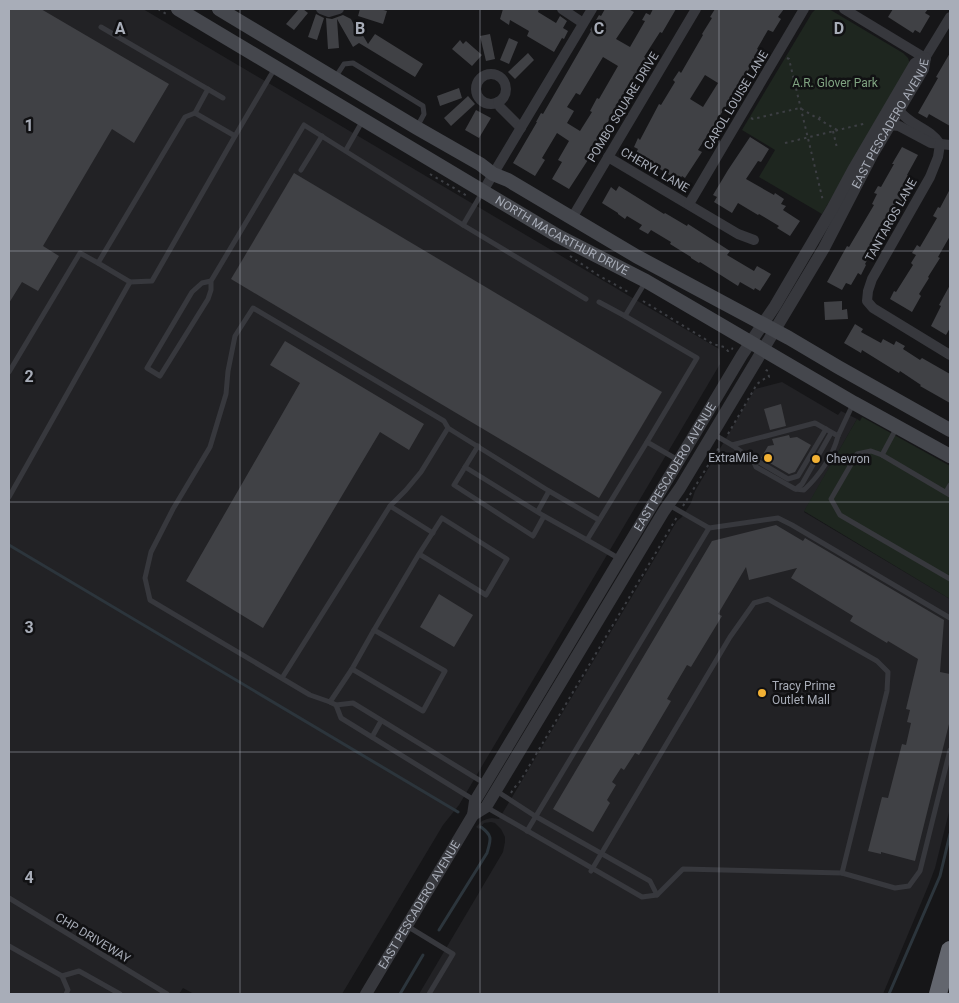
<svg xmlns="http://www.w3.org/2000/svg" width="959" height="1003" font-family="Roboto,sans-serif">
  <rect width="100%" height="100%" fill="#161618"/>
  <!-- built -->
  <g fill="#222225">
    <path d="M9 9H143L719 349 720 364 459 805 443 825 342 994H194L183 988 179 994H9Z"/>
    <path d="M782 382 838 415 841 411 857 419 804 512 950 599V808L935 868 929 884 883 994H419L503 852 505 842V837L501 829 495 823 491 822 484 823 479 829 476 827 482 821 487 819 492 818 499 819 677 521 682 517 691 503 695 491 755 389Z"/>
  </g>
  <!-- green -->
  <g fill="#1e261f">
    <path d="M816 9H829L903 53 908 58 910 64 822 214 759 177 775 150 742 130 812 13Z"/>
    <path d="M862 417 950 466V599L804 511 857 419 860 421Z"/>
  </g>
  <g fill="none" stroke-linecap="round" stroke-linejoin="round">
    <!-- stream -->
    <g stroke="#2c353c" stroke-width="3">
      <path d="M9 545 458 812"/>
      <path d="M439 930 487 853C491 839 493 836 481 827"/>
      <path d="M400 994 423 955"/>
      <path d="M889 994 940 876 950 834"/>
    </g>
  </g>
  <!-- building -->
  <g fill="#404145" fill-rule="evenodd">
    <path d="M9 9H41L169 84 134 143 112 129 43 246 59 256 38 291 22 282 9 303Z"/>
    <path d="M299 9H303L308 13 294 30 286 24Z"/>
    <path d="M360 9H380L387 11 383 24 358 16Z"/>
    <path d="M503 9H539L538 12 556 23 560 16 567 21 563 28 568 31 564 39 562 38 554 52 527 36 529 31 510 20 509 25 500 19Z"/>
    <path d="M605 9H628L634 12 616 39 630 47 645 21 642 20 646 13 650 15 653 9H676L662 33 660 32 644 57 648 59 626 92 627 93 619 106 617 105 597 142 599 143 569 189 552 179 562 162 558 160 569 141 557 133 542 158 545 160 535 176 513 163 537 122H536L541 113 543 114 591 31 590 30 599 15 601 16ZM603 57 618 66 599 99 597 98 590 111 592 112 580 131 567 123 574 111 567 107 576 93 580 95Z"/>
    <path d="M715 9H784L778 17 781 19 773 32 768 30 757 49 761 52 757 60 755 59 740 84 742 85 733 99 731 98 719 117 721 119 713 133 710 131 698 150 702 152 685 178 682 176 679 181 652 164 635 155 638 149 634 147 638 138 640 140 659 104 661 105 675 82 673 80 679 71 681 73 703 35 702 34 712 18 710 17ZM705 75 718 83 703 107 690 99Z"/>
    <path d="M893 9H928L925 13 930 16 920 33 915 30 913 33 888 17Z"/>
    <path d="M316 14 324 18 317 40 308 37Z"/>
    <path d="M343 15 351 19 354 25 355 22 368 44 375 34 423 64 415 77 359 43 353 47 337 19 339 48 328 49 326 18 332 19Z"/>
    <path d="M490 34 495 59 486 61 480 36Z"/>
    <path d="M509 38 518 42 509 64 500 60Z"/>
    <path d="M460 40 463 44 466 41 482 55 472 66 452 49Z"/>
    <path d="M528 53 534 60 515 79 508 72Z"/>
    <path d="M950 53V126L929 114 927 118 918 113 938 78 936 77Z"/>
    <path d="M459 88 462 98 440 106 437 96Z"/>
    <path d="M468 96 475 104 451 126 444 118Z"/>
    <path d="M476 110 491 118 479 138 465 130Z"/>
    <path d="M750 137 769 149 761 162 758 161 746 179 774 195 775 193 784 199 781 204 786 206 783 210 800 221 790 236 777 228 779 226 759 214 758 215 738 203 732 213 714 202 717 197 713 195 728 170Z"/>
    <path d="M902 147 918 155 907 175 910 177 907 183 911 186 900 208 896 206 884 227 888 229 883 240 878 248 875 246 865 264 866 265 861 275 858 273 851 285 846 283 842 290 827 282 847 246 849 247 874 205 872 204 877 194 874 193 878 186 881 187 894 164H892Z"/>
    <path d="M294 173 662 392 599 498 231 279Z"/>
    <path d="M619 186 664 214 665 213 687 226 688 224 730 251 727 255 754 271 757 266 771 274 760 291 755 288 754 290 740 282 738 286 700 262 699 263 691 258V257L670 244 671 242 651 230 648 234 639 229 642 225 627 216 625 219 618 214V213L602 203 611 187 616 191Z"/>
    <path d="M950 189V236L938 257 940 258 928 277 929 278 919 294 921 296 912 312 890 299 894 291 896 292 913 265 911 263 916 255 912 253 917 245 920 247 937 218 933 216 938 207 940 208Z"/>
    <path d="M950 285V328L946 335 931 326 941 306 939 305Z"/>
    <path d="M842 301V310L847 309 848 319 825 320 824 302Z"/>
    <path d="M855 324 863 329 861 332 881 343 883 339 894 345 896 341 905 346 903 349 920 360 922 358 950 374V403L920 386 921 385 900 371 899 373 862 350 861 353 844 343Z"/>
    <path d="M285 341 424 424 409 450 380 432 263 628 186 581 300 383 270 365Z"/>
    <path d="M781 404 786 426 770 430 764 409Z"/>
    <path d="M789 435 790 438 797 437 811 445 795 472 789 474 761 458 768 446 774 445 772 439Z"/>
    <path d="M776 525 803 541 805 538 944 620 940 672 950 674V720L915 861 881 852V854L868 851 882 797 888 798 902 744 906 745 911 723 907 722 910 710 906 709 918 659 888 641 887 643 850 621 853 616 791 578 797 568 749 580 746 567 718 614 722 616 691 667 687 665 667 699 671 701 639 755 635 753 624 770 621 768 612 782 616 785 607 800 610 803 593 832 553 809 712 541Z"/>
    <path d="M439 594 473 615 454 647 420 627Z"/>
  </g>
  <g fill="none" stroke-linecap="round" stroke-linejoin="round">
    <!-- path -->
    <g stroke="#3d3f44" stroke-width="2" stroke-dasharray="2.5 4" stroke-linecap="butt">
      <path d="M158 9 168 15"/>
      <path d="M787 58 789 59 823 201"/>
      <path d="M751 118 753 119 800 108 837 130"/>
      <path d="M819 119 822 114"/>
      <path d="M833 131 837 148"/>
      <path d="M785 143 867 123"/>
      <path d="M430 174 469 197"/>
      <path d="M570 256 598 275 630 293"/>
      <path d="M643 301 713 344 724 347 728 351 731 348 733 349"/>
      <path d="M728 434 757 384 764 379 769 377 768 371 764 369"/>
      <path d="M683 506 720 446"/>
      <path d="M511 793 514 788 519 783 677 517"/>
    </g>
    <!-- service -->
    <g stroke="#37383d" stroke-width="5">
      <path d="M101 27 223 98"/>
      <path d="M335 78 344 64 353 63 423 106 424 114 417 127"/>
      <path d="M208 89 195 113 235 136 275 68"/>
      <path d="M346 150 363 120"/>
      <path d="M301 170 322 136"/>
      <path d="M463 225 483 191"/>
      <path d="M211 281V290L208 299 160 376 147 368 192 292 202 283 211 281 304 125 463 225 586 299"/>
      <path d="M130 282 152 281 235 136"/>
      <path d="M599 302 625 316 646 281"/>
      <path d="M625 316 697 358 647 442 678 460"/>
      <path d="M9 372 80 253 98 263"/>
      <path d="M713 434 732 445 815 423 838 436 853 404"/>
      <path d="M732 445 753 460 756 467 795 489 804 490C819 476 833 456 838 436"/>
      <path d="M478 446 454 485 533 536 544 516"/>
      <path d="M882 455 897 427"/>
      <path d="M753 460 759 462 788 479 798 476 826 429"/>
      <path d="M465 467 544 516 587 540"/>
      <path d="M796 489 802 484 831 433"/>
      <path d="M946 492 950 485"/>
      <path d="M950 495 882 455 871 451 857 454 831 499 840 515 950 579"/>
      <path d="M9 497 130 282 98 263 185 117 195 113"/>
      <path d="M669 505 709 528 778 518 792 525 950 618"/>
      <path d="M390 506 433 533"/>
      <path d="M538 511 549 491"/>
      <path d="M620 559 587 540 647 442"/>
      <path d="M352 669 374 630"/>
      <path d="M282 678 390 506 406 490 421 472 448 428"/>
      <path d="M330 702 352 669 423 711 445 671 374 630 419 554 486 595 507 559 442 518 419 554"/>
      <path d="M336 705 353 703 484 783"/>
      <path d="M372 737 381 721"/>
      <path d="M495 790 535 816 650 881 657 895"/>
      <path d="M474 800 341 718 336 705 330 702 310 695 150 600 145 578 151 552 173 509 210 447 226 394 228 371 235 336 253 308 444 421 448 428 549 491 599 520"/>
      <path d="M486 807 642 897 657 895 683 869 842 873 895 888 909 886 920 871 950 750"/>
      <path d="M527 831 709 528"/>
      <path d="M591 871 730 637 754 603 768 599 877 661 888 672 887 691 842 873"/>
      <path d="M9 898 167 994"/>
      <path d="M407 926 453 954 429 994"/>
      <path d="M9 946 62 976 79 971 120 994"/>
      <path d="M62 976 68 990 66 994"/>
    </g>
    <!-- minor -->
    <g stroke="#37383d" stroke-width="10">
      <path d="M321 9 329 12 339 9"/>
      <path d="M562 9 583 23"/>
      <path d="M844 9 925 58 950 17"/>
      <circle cx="491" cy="89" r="15"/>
      <path d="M498 102 500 107 521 128"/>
      <path d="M899 110C910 126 929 127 940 144"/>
      <path d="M890 125 899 126 931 143 950 145"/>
      <path d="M940 144 938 157 930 177 872 279 868 291 867 301 873 308 950 355"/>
      <path d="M608 157 738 234 754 240"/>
      <path d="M483 191 592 9"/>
      <path d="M689 204 804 9"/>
      <path d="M572 218 696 9"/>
    </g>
    <!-- tertiary -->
    <g stroke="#37383d" stroke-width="12">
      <path id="s1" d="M473 815 486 807 664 511 680 488 824 248 872 155 923 69 925 58"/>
      <path id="s2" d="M366 994 473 815 475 801 742 355 775 306 832 209 853 170 915 64 925 58"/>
    </g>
    <!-- secondary -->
    <g stroke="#45474d" stroke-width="14">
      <path id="s3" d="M178 9 558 236 646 281 854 403 950 456"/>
      <path d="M219 9 417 128 480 164 493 174 508 180 636 256 789 338 838 367 950 430"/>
    </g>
    <!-- motorway -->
    <path stroke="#63666e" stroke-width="18" d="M938 994 950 950"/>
  </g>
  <!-- grid -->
  <path fill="none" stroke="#a8adb8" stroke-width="1" stroke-opacity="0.55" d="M240 9V994M480 9V994M719 9V994M9 251H950M9 502H950M9 752H950"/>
  <!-- markers -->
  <g fill="#f2b134" stroke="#111113" stroke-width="2">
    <circle cx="768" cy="458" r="5"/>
    <circle cx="816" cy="459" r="5"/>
    <circle cx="762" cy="693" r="5"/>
  </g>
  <g text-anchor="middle" stroke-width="5" stroke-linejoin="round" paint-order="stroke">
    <!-- park labels -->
    <g font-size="12" fill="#7fa381" stroke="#111113">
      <text x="835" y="87">A.R. Glover Park</text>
    </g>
    <!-- street labels -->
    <g font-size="12" fill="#a8adb8" stroke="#111113">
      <text transform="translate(736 100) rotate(-59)" y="4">CAROL LOUISE LANE</text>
      <text transform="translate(623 107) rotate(-59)" y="4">POMBO SQUARE DRIVE</text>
      <text dy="4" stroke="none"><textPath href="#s1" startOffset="810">EAST PESCADERO AVENUE</textPath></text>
      <text transform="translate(655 170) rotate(30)" y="4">CHERYL LANE</text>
      <text transform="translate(891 220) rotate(-61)" y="4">TANTAROS LANE</text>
      <text dy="4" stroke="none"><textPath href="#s3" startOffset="446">NORTH MACARTHUR DRIVE</textPath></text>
      <text dy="4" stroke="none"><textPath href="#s2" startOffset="612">EAST PESCADERO AVENUE</textPath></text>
      <text dy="4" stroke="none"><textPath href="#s2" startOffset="104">EAST PESCADERO AVENUE</textPath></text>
      <text transform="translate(93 938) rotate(31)" y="4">CHP DRIVEWAY</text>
    </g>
    <!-- poi labels -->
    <g font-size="12" fill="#a8adb8" stroke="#111113" text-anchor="start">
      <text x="758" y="462" text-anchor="end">ExtraMile</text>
      <text x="826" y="463">Chevron</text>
      <text x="772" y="690">Tracy Prime<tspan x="772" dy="14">Outlet Mall</tspan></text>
    </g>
  </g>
  <g font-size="16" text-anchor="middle" font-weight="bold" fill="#a8adb8" stroke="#111113" stroke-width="5" stroke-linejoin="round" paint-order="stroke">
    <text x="120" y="34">A</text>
    <text x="360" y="34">B</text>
    <text x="599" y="34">C</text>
    <text x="839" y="34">D</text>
    <text x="29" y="131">1</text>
    <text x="29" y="382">2</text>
    <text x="29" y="633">3</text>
    <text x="29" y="883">4</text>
  </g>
  <!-- border -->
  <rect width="959" height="1003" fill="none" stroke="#a8adb8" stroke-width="20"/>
</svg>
